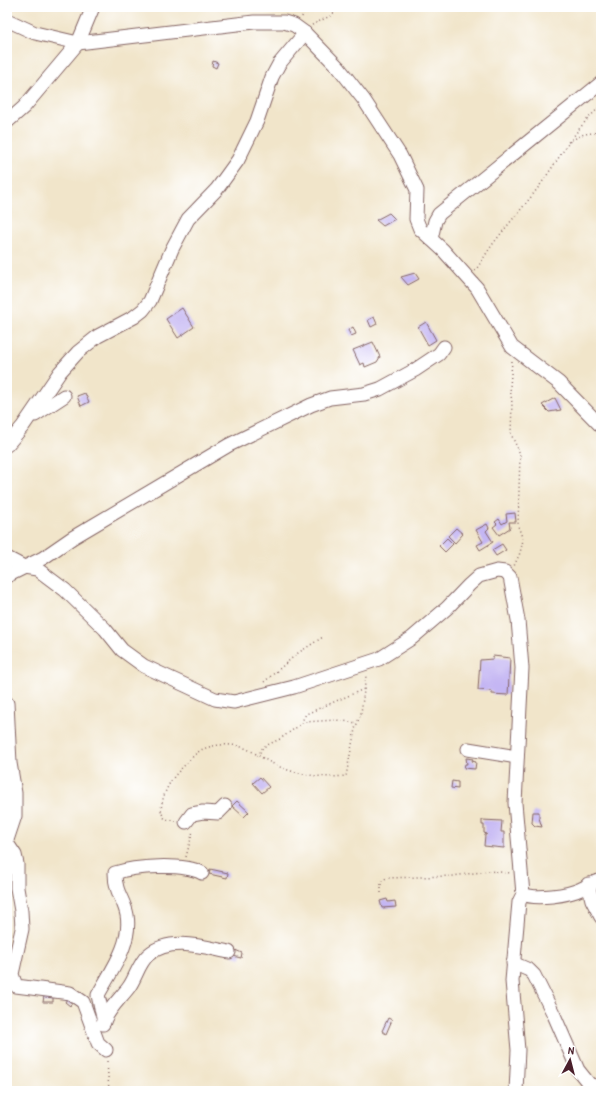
<svg xmlns="http://www.w3.org/2000/svg" width="608" height="1098" font-family="'Patrick Hand',sans-serif">
  <rect width="100%" height="100%" fill="#fff"/>
  <filter id="ink" filterUnits="userSpaceOnUse"><feTurbulence type="fractalNoise" baseFrequency=".025" numOctaves="2"/><feDisplacementMap in="SourceGraphic" scale="8" xChannelSelector="R" yChannelSelector="G"/><feConvolveMatrix kernelMatrix="1 2 1 2 8 2 1 2 1" color-interpolation-filters="sRGB"/></filter>
  <filter id="wash" filterUnits="userSpaceOnUse"><feTurbulence type="fractalNoise" baseFrequency=".012" numOctaves="4" result="noise"/><feDisplacementMap in="SourceGraphic" scale="16" xChannelSelector="R" yChannelSelector="G"/><feGaussianBlur stdDeviation="0.9" result="paint"/><feColorMatrix in="noise" values="0 0 0 0 0 0 0 0 0 0 0 0 0 0 0 0 0 1.4 0 .05"/><feComposite in="paint" operator="in"/></filter>
  <g filter="url(#wash)">
    <rect width="100%" height="100%" fill="#f1e5ca"/>
    <g id="blocks">
      <!-- building -->
      <g fill="#c4b6f3">
        <path d="M213 61 218 63 216 68 212 66Z"/>
        <path d="M389 213 395 219 383 226 376 220Z"/>
        <path d="M415 273 419 279 408 285 401 277Z"/>
        <path d="M182 308 194 327 178 338 166 319Z"/>
        <path d="M374 317 377 324 371 327 368 320Z"/>
        <path d="M426 322 436 340 428 345 418 327Z"/>
        <path d="M353 327 356 334 351 336 348 330Z"/>
        <path d="M373 342 380 357 377 362 365 367 364 363 360 365 353 350Z"/>
        <path d="M85 393 89 402 81 406 77 396Z"/>
        <path d="M555 398 561 410 549 412 542 405Z"/>
        <path d="M515 513 516 522H509L510 528 499 535 493 527 497 524 495 522 499 519 502 524 507 521 506 514Z"/>
        <path d="M487 524 489 528 486 531 493 542 480 550 477 545 483 542 476 530Z"/>
        <path d="M456 528 463 534 455 543 448 536Z"/>
        <path d="M447 538 453 544 445 552 439 546Z"/>
        <path d="M502 544 506 550 496 556 492 550Z"/>
        <path d="M493 656 510 658 508 695 492 694V691L478 690 480 660 493 659Z"/>
        <path d="M466 758 473 759 472 761 476 762 475 769 464 768 465 764H467Z"/>
        <path d="M260 777 269 787 262 793 253 783Z"/>
        <path d="M452 781 458 782V789L451 788Z"/>
        <path d="M237 801 249 812 244 817 232 806Z"/>
        <path d="M533 812H539V818L542 827 535 826 532 823Z"/>
        <path d="M482 820 502 821 501 832H504V848L484 846 485 835 487 834 484 833V825H482Z"/>
        <path d="M210 869 228 873 227 878 209 874Z"/>
        <path d="M387 899 388 902 395 901 396 907 382 908 380 901Z"/>
        <path d="M233 949 242 953 241 958 233 956Z"/>
        <path d="M44 996 53 997V1002H43Z"/>
        <path d="M67 999 72 1003 70 1006 65 1002Z"/>
        <path d="M388 1018 392 1020 386 1034 382 1031Z"/>
      </g>
    </g>
  </g>
  <g filter="url(#ink)">
    <use href="#blocks" fill-opacity="0" stroke="#846463" stroke-width="1"/>
    <g fill="none" stroke-linecap="round" stroke-linejoin="round">
      <!-- minor casing -->
      <g stroke="#846463" stroke-width="15">
        <g id="minor">
          <path d="M7 20 35 33 78 43 254 22H284L294 25 305 33 339 68 364 100 400 155 417 190 416 219 420 229 443 250 477 288 512 347 559 383 601 426"/>
          <path d="M7 122 24 107 78 43 93 7"/>
          <path d="M431 239 435 221 439 214 601 83"/>
          <path d="M35 415 64 396"/>
          <path d="M7 445 23 426 60 372 78 352 98 336 134 317 143 310 150 301 172 249 188 219 217 189 238 160 257 121 272 77 279 64 305 33"/>
          <path d="M7 558 24 567 37 569 65 590 105 629 122 650 144 666 215 699 234 702 294 687 379 659 412 638 447 608 469 585 479 576 497 571 505 572 510 577 518 620 522 668 515 803 523 894 519 902 512 981 518 1050 516 1091"/>
          <path d="M7 576 43 558 72 538 229 445 311 405 330 398 364 394 380 389 415 370 439 354 444 347"/>
          <path d="M7 703 10 763 15 793V816L7 840"/>
          <path d="M468 749 517 757"/>
          <path d="M186 822 192 814 203 812 218 813 225 806"/>
          <path d="M7 843 15 855 17 864V888L21 911 22 929 12 974 16 986 70 993 83 1002 98 1043 106 1050"/>
          <path d="M588 884 592 900 601 917"/>
          <path d="M523 894C535 900 569 895 581 889 588 886 593 882 601 880"/>
          <path d="M513 963 529 970 534 975 554 1015 578 1070 590 1085 601 1087"/>
          <path d="M104 1022 98 995C111 971 132 944 127 915 124 899 115 893 115 873 135 866 183 863 202 873"/>
          <path d="M103 1024C107 1010 120 999 129 987 136 977 139 963 148 955 170 936 204 947 229 952"/>
        </g>
      </g>
      <!-- path -->
      <g stroke="#846463" stroke-width="1.5" stroke-dasharray="1 3" stroke-linecap="butt">
        <path d="M302 17 304 7"/>
        <path d="M312 25 330 16 340 7"/>
        <path d="M568 142 584 134 601 132"/>
        <path d="M475 271C482 261 488 250 496 240 512 219 530 200 545 178 563 152 577 127 601 106"/>
        <path d="M512 361 510 387 512 403 511 434 520 454 518 526 523 540 520 553 514 566"/>
        <path d="M264 682 298 653 323 637"/>
        <path d="M301 723 306 714 364 689"/>
        <path d="M258 756 263 747 280 739 304 722 336 720 357 723"/>
        <path d="M176 821 165 819 161 812C162 794 170 779 183 767 189 761 196 752 203 749 218 743 237 743 251 751 263 758 275 766 288 770 307 776 327 778 346 776L355 729 361 713 366 676"/>
        <path d="M186 857 193 831"/>
        <path d="M381 893V882L386 878 453 876 488 871 511 873"/>
        <path d="M107 1061 109 1091"/>
      </g>
      <!-- minor -->
      <use href="#minor" stroke="#fff" stroke-width="13"/>
    </g>
  </g>
  <!-- margin -->
  <rect width="608" height="1098" fill="none" stroke="#fff" stroke-width="24"/>
  <!-- north arrow -->
  <g transform="translate(570 1060) rotate(7)" stroke="#ffffff" stroke-width="3" paint-order="stroke">
  <path d="M0-3L7 15L0 10L-7 15Z" fill="#4a1f2b"/>
  <text y="-6" font-size="11" font-weight="bold" text-anchor="middle" fill="#4a1f2b">N</text>
  </g>
</svg>
